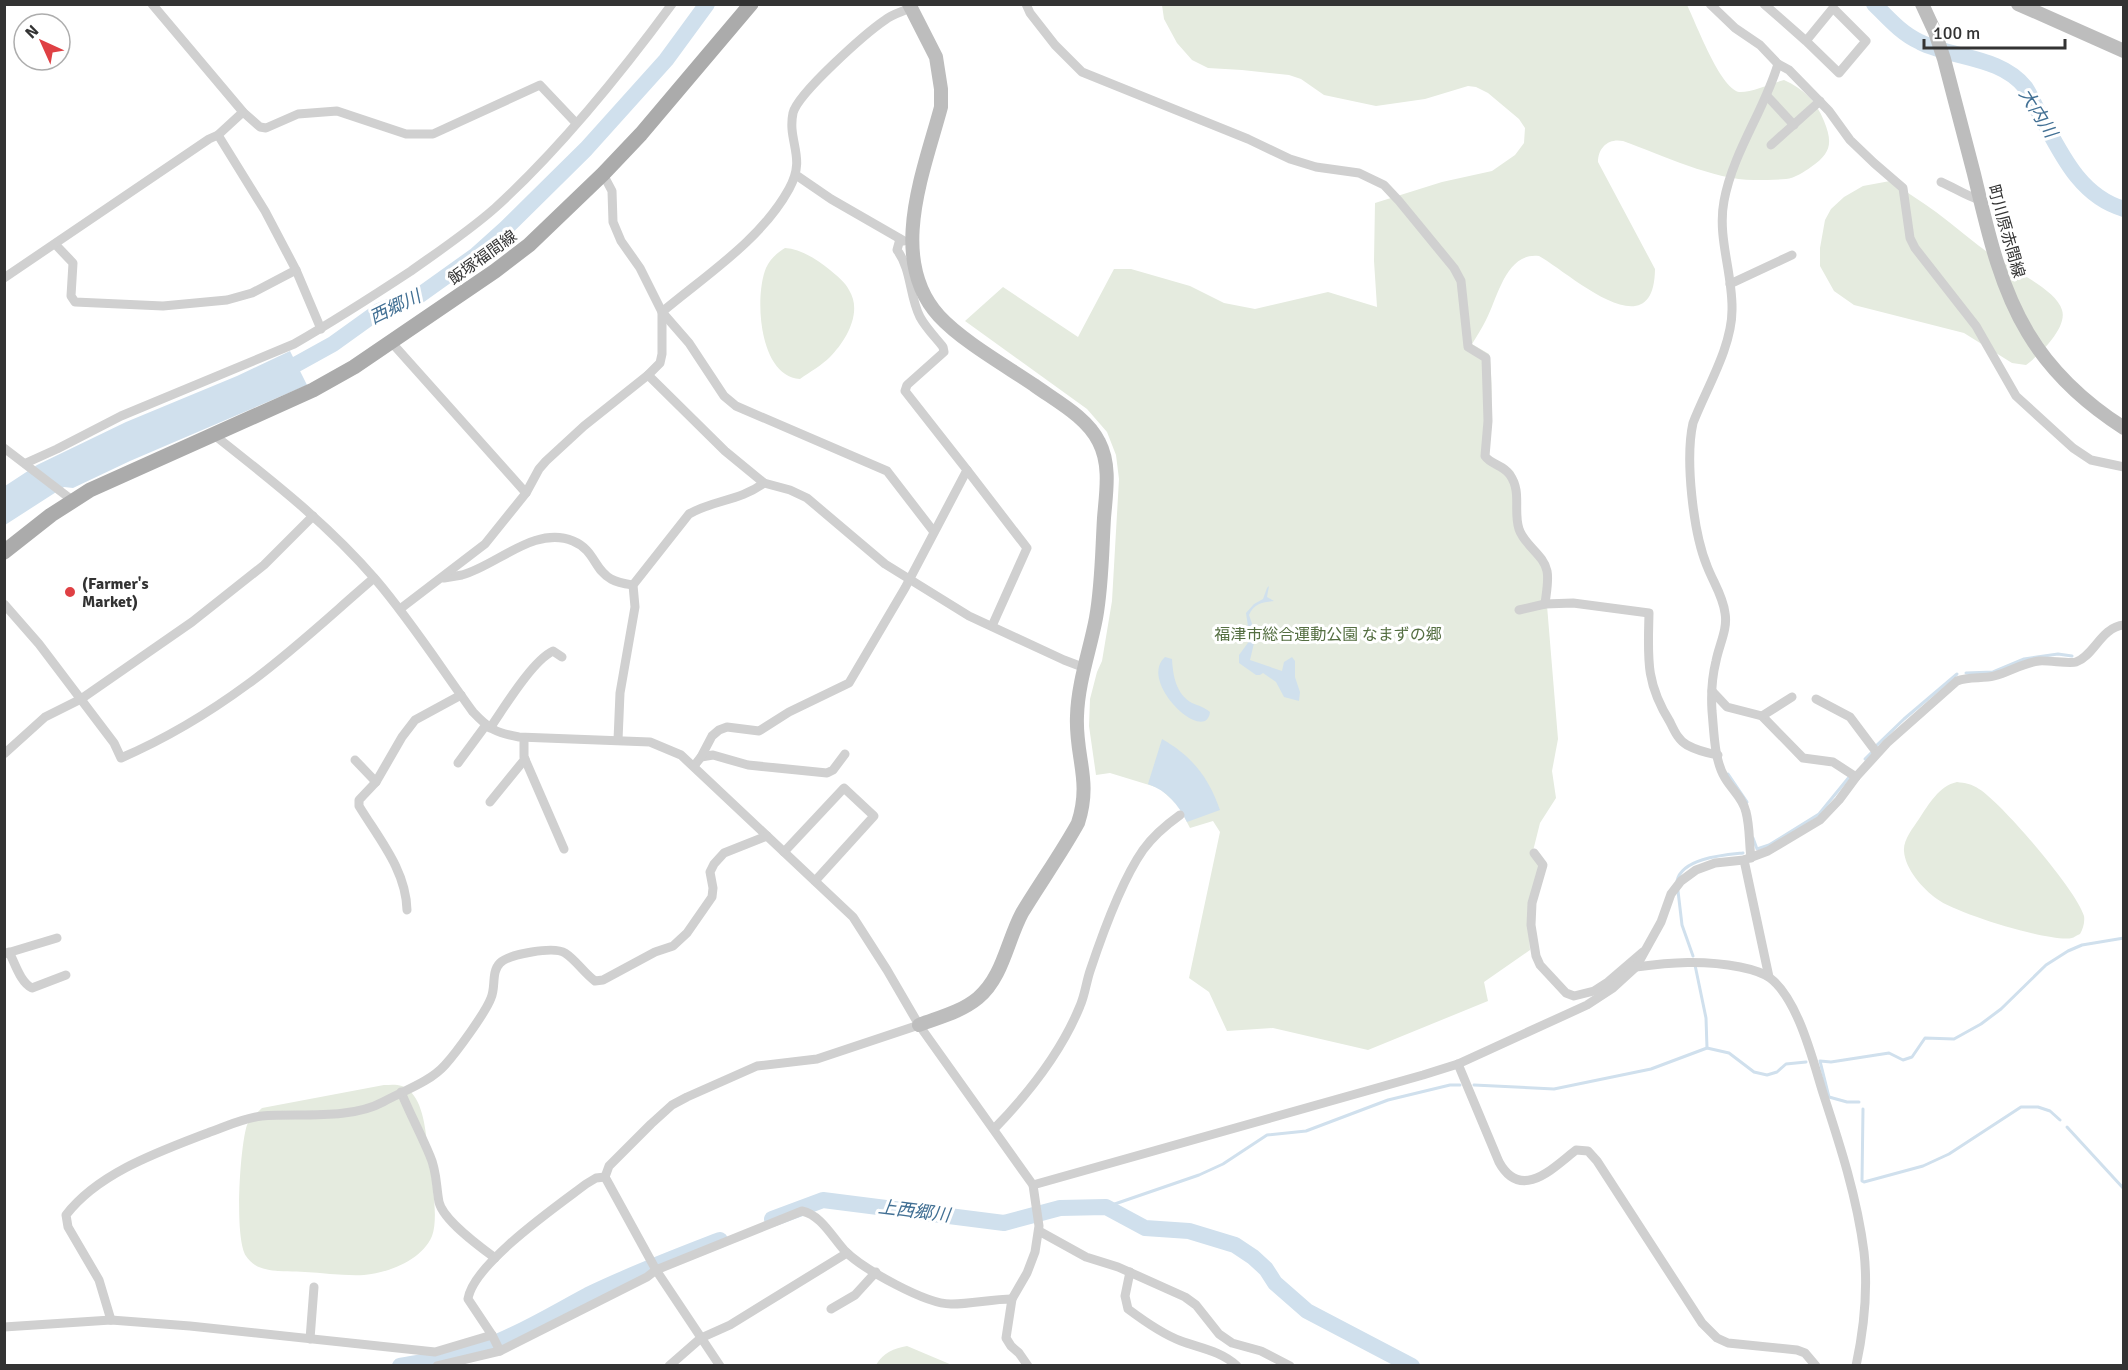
<svg xmlns="http://www.w3.org/2000/svg" width="2128" height="1370" font-family="Signika,'Noto Sans JP',sans-serif">
  <rect width="100%" height="100%" fill="#fff"/>
  <!-- green -->
  <g fill="#e5ebdf">
    <path d="M1162 5H1687C1696 23 1720 88 1739 92 1750 93 1773 83 1784 80 1804 89 1816 101 1824 121 1833 143 1831 153 1811 167 1804 172 1795 178 1786 179 1776 180 1765 180 1754 180 1714 180 1662 155 1623 141 1609 138 1598 147 1598 162L1655 269C1654 353 1567 271 1539 256 1506 252 1498 297 1486 320 1482 328 1477 336 1472 344L1489 354C1494 388 1491 421 1488 455L1513 471 1518 481 1519 518 1522 530 1543 557 1558 739 1552 771 1556 798 1540 823 1532 855 1539 864 1528 920 1530 950 1484 982 1488 1001 1368 1050 1273 1028 1227 1031 1209 992 1189 978 1220 832 1213 821 1190 828 1178 805 1159 788 1110 773 1096 775 1089 726 1090 699 1097 672 1102 661 1112 601 1119 479 1116 455 1107 432 1087 409 965 321 1003 287 1078 337 1114 269H1131L1190 286 1224 303 1255 309 1328 292 1377 307 1374 261 1375 203 1442 182 1492 171 1515 155 1524 143 1525 128 1519 119 1488 93 1476 87 1468 86 1425 99 1376 106 1324 95 1301 79 1289 75 1242 70 1208 68 1192 60 1177 43 1164 19Z"/>
    <path d="M1890 181C1905 191 1921 201 1936 212 1955 226 1974 243 1994 257 2012 270 2056 289 2062 310 2068 328 2038 356 2026 365L2012 363 1964 333 1854 305 1834 291 1820 266V248L1825 220 1831 209 1844 197 1863 186Z"/>
    <path d="M785 248C801 249 818 260 830 270 837 276 845 282 849 290 863 312 846 341 830 357 822 365 810 372 800 379 759 377 754 297 766 268 770 259 777 253 785 248Z"/>
    <path d="M1957 782C1965 783 1972 784 1979 789 2001 802 2078 892 2084 916 2085 922 2083 929 2080 934 2079 934 2073 938 2072 938 2051 943 1955 913 1937 899 1923 889 1905 869 1904 851 1903 840 1913 828 1919 819 1929 804 1939 786 1957 782Z"/>
    <path d="M384 1085C389 1085 396 1084 402 1086 421 1093 425 1124 427 1142 429 1164 440 1216 432 1236 422 1260 388 1273 364 1275 344 1276 324 1273 305 1272 290 1271 268 1273 255 1265 252 1263 248 1259 246 1256 234 1238 240 1146 247 1125 250 1118 257 1113 262 1108Z"/>
    <path d="M907 1346 952 1365H876C883 1353 894 1348 907 1346Z"/>
  </g>
  <!-- water -->
  <g fill="#d0e0ed">
    <path d="M290 351 307 385 130 461 73 488 64 487 5 525V486L37 465 126 422 237 376Z"/>
    <path d="M1269 586 1267 597 1274 601C1264 602 1254 603 1249 615L1256 635 1250 660 1282 671 1284 662 1292 657 1295 661V677L1300 692 1299 701 1284 697 1276 682 1263 673 1260 675H1256L1239 663V655L1250 640 1246 613 1254 604 1263 599 1267 588Z"/>
    <path d="M1165 657 1172 659C1173 676 1176 694 1192 703 1199 706 1204 707 1210 712 1206 746 1137 682 1165 657Z"/>
    <path d="M1162 739C1192 756 1209 778 1220 810L1187 822C1178 804 1167 791 1148 784Z"/>
  </g>
  <g fill="none" stroke-linecap="round" stroke-linejoin="round">
    <!-- stream -->
    <g stroke="#d0e0ed" stroke-width="3">
      <path d="M1966 673 1993 672 2024 659 2037 657 2058 654 2072 656"/>
      <path d="M1877 745 1904 719 1957 674"/>
      <path d="M1865 759 1871 753"/>
      <path d="M1728 774 1747 802"/>
      <path d="M1753 838 1757 849 1769 845 1819 814 1850 776"/>
      <path d="M1677 881C1682 858 1724 855 1743 853"/>
      <path d="M1678 891 1682 925 1693 956"/>
      <path d="M1695 965 1706 1018 1707 1048"/>
      <path d="M1474 1085 1554 1089 1651 1069 1707 1048 1729 1053 1754 1072 1767 1075 1777 1072 1786 1064 1806 1062"/>
      <path d="M1859 1102H1847L1829 1097 1820 1061 1831 1062 1889 1053 1903 1060 1912 1057 1925 1038 1954 1039 1981 1024 2001 1009 2046 965 2068 951 2082 945 2124 938"/>
      <path d="M1863 1109 1862 1181 1864 1182 1923 1166 1949 1154 2021 1107H2038L2050 1111 2060 1120"/>
      <path d="M2067 1127 2124 1189"/>
      <path d="M1106 1207 1199 1175 1223 1164 1267 1135 1306 1131 1388 1100 1450 1085H1460"/>
    </g>
    <!-- river -->
    <g stroke="#d0e0ed" stroke-width="16">
      <path d="M1874 4C1889 19 1902 34 1920 42 1954 59 2000 56 2025 87 2030 94 2034 104 2038 111 2059 149 2078 196 2124 209"/>
      <path d="M277 375 333 344 379 311 420 295 476 255 506 228 586 149 666 60 707 4"/>
      <path d="M772 1219 823 1200 1004 1223 1060 1208 1106 1207 1145 1228 1189 1231 1235 1245 1253 1257 1266 1269 1275 1283 1307 1311 1412 1366"/>
      <path d="M400 1366C428 1361 458 1357 485 1347 522 1333 554 1313 588 1295 631 1274 676 1257 720 1240"/>
    </g>
    <!-- street -->
    <g stroke="#d0d0d0" stroke-width="9">
      <path d="M152 4 243 112 260 127 266 128 298 114 337 111 406 134H433L540 85 576 123"/>
      <path d="M1026 4 1030 13 1055 45 1082 72 1248 139 1290 159 1316 167 1359 173 1384 185 1399 201 1454 268 1461 281 1468 347 1486 358 1488 421 1485 456C1491 465 1504 465 1510 475 1522 492 1513 511 1519 529 1524 545 1544 555 1547 571 1549 581 1546 594 1545 604"/>
      <path d="M1710 4 1735 28 1760 45 1778 64 1789 70 1829 111 1850 140 1874 163 1903 188 1910 238 1915 248 1976 326 2016 396 2073 448 2091 460 2124 467"/>
      <path d="M1764 4 1806 41 1839 73 1866 41 1833 8 1806 41"/>
      <path d="M1767 96 1794 125"/>
      <path d="M218 135 265 211 296 270 321 329"/>
      <path d="M1771 145 1820 101"/>
      <path d="M603 174 612 191 613 222 621 241 640 268 662 312 689 343 724 396 736 406 887 471 934 532"/>
      <path d="M796 175 831 199 904 241"/>
      <path d="M1941 182C1955 188 1966 196 1980 200"/>
      <path d="M55 244 73 263 71 296 75 302 163 306 227 300 252 293 296 270"/>
      <path d="M4 278 209 139 218 135 243 112"/>
      <path d="M1730 284 1792 255"/>
      <path d="M392 343 526 493"/>
      <path d="M648 375 725 451 764 483 790 490 807 498 885 564 969 616 1064 660 1085 668"/>
      <path d="M213 434C270 479 328 524 376 580 411 621 441 668 473 712 489 729 496 733 519 737L650 742 681 755 853 917 887 970 919 1025 1033 1185 1039 1226 1035 1252 1027 1273 1012 1299 1006 1338 1011 1346 1019 1353 1028 1366"/>
      <path d="M4 448 72 500"/>
      <path d="M26 463 57 449 121 416 294 344C334 321 373 296 411 271 439 251 469 231 495 208 561 148 619 76 672 4"/>
      <path d="M967 470 1027 548 992 626"/>
      <path d="M444 578C450 577 456 576 462 575 496 566 535 525 573 541 595 550 594 570 611 579 618 583 626 584 633 585"/>
      <path d="M4 604 39 644 114 743 121 758C165 739 210 712 248 684 292 652 333 613 374 578"/>
      <path d="M400 609 485 544 526 493 539 469 546 461 584 426 648 375 660 363 662 354V312C706 275 761 240 789 189 807 157 787 142 793 113 798 93 866 33 885 20 892 14 902 12 910 8"/>
      <path d="M1519 610 1545 604 1573 603 1649 613C1648 658 1645 682 1670 722 1674 730 1678 740 1687 745 1696 750 1707 753 1718 755"/>
      <path d="M1712 691 1727 707 1762 716 1803 758 1833 762 1856 777"/>
      <path d="M1816 699 1850 717 1877 753"/>
      <path d="M1762 716 1792 697"/>
      <path d="M490 728C504 708 532 661 553 651L562 657"/>
      <path d="M524 738V757L564 849"/>
      <path d="M618 740 620 693 635 607 633 585 689 514C713 500 740 501 764 483"/>
      <path d="M4 754 45 717 81 699 192 622 264 565 313 516"/>
      <path d="M701 757 713 755 748 765 827 773 833 770 845 754"/>
      <path d="M355 760 376 782"/>
      <path d="M458 763 486 725"/>
      <path d="M694 766 701 757 712 736 719 730 727 727 759 731 789 712 849 683 905 588 967 470 905 391 907 385 944 352 943 347C936 338 926 328 920 317 909 296 912 270 897 250L900 239"/>
      <path d="M490 802 525 759"/>
      <path d="M784 852 844 788 874 816 815 881"/>
      <path d="M1534 853 1543 865 1532 903 1531 925 1536 956 1540 965 1566 993 1574 996 1594 991 1608 982 1643 952"/>
      <path d="M1751 858C1749 843 1750 827 1746 812 1743 798 1732 790 1725 778 1714 760 1714 731 1712 711 1711 695 1712 677 1716 661 1719 645 1728 629 1725 613 1723 596 1713 582 1707 566 1693 532 1685 459 1693 423 1706 389 1732 347 1732 310 1733 274 1717 237 1724 201 1733 152 1764 111 1778 64"/>
      <path d="M1744 860 1769 977"/>
      <path d="M407 910C406 870 379 839 359 806V800L376 782 402 737 415 720 461 695"/>
      <path d="M9 952C15 963 20 982 32 988L66 975"/>
      <path d="M4 954 57 938"/>
      <path d="M1636 967C1672 962 1704 960 1740 967 1750 969 1762 972 1770 978 1798 999 1813 1061 1823 1093 1840 1145 1857 1197 1864 1252 1868 1289 1864 1329 1856 1366"/>
      <path d="M1458 1064 1499 1162C1521 1202 1553 1168 1576 1150L1588 1151 1597 1161 1702 1323 1717 1338 1728 1343 1797 1350 1805 1353 1816 1366"/>
      <path d="M401 1092C410 1114 421 1134 430 1156 437 1171 436 1187 439 1202 443 1220 480 1247 495 1258"/>
      <path d="M994 1129C1029 1093 1061 1053 1080 1006 1085 995 1086 983 1090 971 1102 935 1122 880 1143 850 1153 836 1166 825 1180 815"/>
      <path d="M605 1177 609 1166 651 1124 672 1105 687 1097 757 1066 817 1059 919 1025"/>
      <path d="M605 1177 656 1270 720 1366"/>
      <path d="M1033 1185 1423 1075 1458 1064 1587 1005 1613 988 1636 967 1661 922 1671 894 1681 881 1696 870 1715 863 1744 860 1768 851 1820 820 1839 800 1856 777 1887 743 1957 681C1969 676 1982 679 1994 676 2010 672 2022 663 2039 661 2048 660 2070 664 2076 662 2094 656 2101 627 2124 625"/>
      <path d="M1039 1231 1086 1257 1118 1267 1185 1297 1196 1305 1219 1334 1232 1343 1261 1351 1290 1366"/>
      <path d="M1130 1272 1125 1296 1128 1309C1144 1321 1162 1334 1181 1341 1200 1348 1221 1351 1237 1366"/>
      <path d="M831 1309 855 1295 876 1272"/>
      <path d="M111 1320 99 1280 68 1227 66 1215C99 1172 161 1151 210 1132 227 1126 244 1118 262 1116 299 1113 350 1120 383 1102 403 1091 430 1082 445 1065 456 1053 486 1012 491 998 496 987 491 972 500 963 509 954 554 946 565 953 576 960 584 973 595 981L603 980 655 952 673 946 687 933 712 897 713 888 710 872 714 864 724 853 767 836"/>
      <path d="M4 1327 111 1320 190 1326 435 1352 492 1335"/>
      <path d="M310 1339 314 1287"/>
      <path d="M500 1351 492 1335 468 1299C473 1264 557 1206 586 1184L596 1178 605 1177"/>
      <path d="M437 1366 500 1351 647 1277 656 1270 802 1211C821 1215 832 1237 845 1251 863 1269 927 1305 952 1304 972 1304 992 1299 1012 1299"/>
      <path d="M669 1366 701 1338 730 1325 847 1253"/>
    </g>
    <!-- secondary -->
    <g stroke="#bdbdbd" stroke-width="14">
      <path d="M909 4 936 57 941 89V107C924 171 887 259 939 316 962 341 1006 366 1034 385 1056 401 1087 417 1099 442 1111 465 1106 493 1104 518 1102 551 1102 585 1096 618 1090 650 1078 682 1077 716 1075 757 1092 780 1078 823 1061 854 1040 883 1022 913 1007 941 1003 977 978 998 961 1012 940 1017 919 1025"/>
      <path d="M1922 4 1935 32 1944 59C1954 98 1964 136 1974 174 1987 228 1999 285 2028 333 2052 373 2085 403 2124 428"/>
      <path d="M2018 4 2124 51"/>
    </g>
    <!-- primary -->
    <path stroke="#ababab" stroke-width="15" d="M4 552 51 515 90 490 313 390 354 367 495 271 529 245 603 174 641 134 751 4"/>
  </g>
  <!-- markers -->
  <circle fill="#df4044" stroke="#fff" stroke-width="2" cx="70" cy="592" r="6"/>
  <g text-anchor="middle" stroke-width="6" stroke-linejoin="round" paint-order="stroke">
    <!-- street labels -->
    <g font-size="16" fill="#333" stroke="#fff">
      <text transform="translate(2007 231) rotate(74)" y="6">町川原赤間線</text>
      <text transform="translate(482 257) rotate(-36)" y="6">飯塚福間線</text>
    </g>
    <!-- poi labels -->
    <g font-size="16" font-weight="bold" fill="#333" stroke="#fff" text-anchor="start">
      <text x="82" y="589">(Farmer's<tspan x="82" dy="18">Market)</tspan></text>
    </g>
    <!-- park labels -->
    <g font-size="16" fill="#546e41" stroke="#fff">
      <text x="1328" y="640">福津市総合運動公園 なまずの郷</text>
    </g>
    <!-- water labels -->
    <g font-size="18" font-style="italic" fill="#427094" stroke="#fff">
      <text transform="translate(2038 113) rotate(58)" y="6">大内川</text>
      <text transform="translate(395 307) rotate(-26)" y="6">西郷川</text>
      <text transform="translate(914 1211) rotate(7)" y="6">上西郷川</text>
    </g>
  </g>
  <!-- border -->
  <rect width="2128" height="1370" fill="none" stroke="#333333" stroke-width="12"/>
  <!-- north arrow -->
  <g transform="translate(42 42) rotate(315)"><circle r="28" fill="#ffffff" stroke="#adadad" stroke-width="1.5"/>
  <path d="M0-4.5L10 22L0 15L-10 22Z" fill="#df4044"/>
  <text y="-9" font-size="16" font-weight="bold" text-anchor="middle" fill="#333333">N</text>
  </g>
  <!-- scale -->
  <path d="M1924 39v9h141v-9" fill="none" stroke="#333333" stroke-width="3"/>
  <text x="1933" y="39" font-size="18" fill="#333333" stroke="#ffffff" stroke-width="4.5" paint-order="stroke">100 m</text>
</svg>
